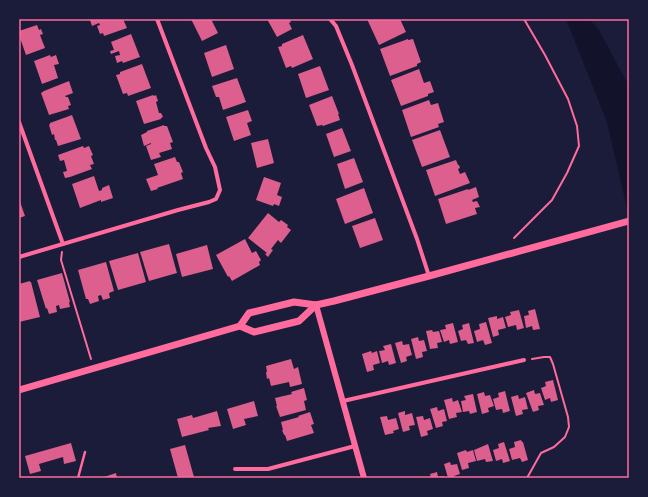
<svg xmlns="http://www.w3.org/2000/svg" width="648" height="497" font-family="Arial,sans-serif">
  <rect width="100%" height="100%" fill="#1b1b3a"/>
  <!-- water -->
  <path fill="#12122b" d="M565 19H589L599 30 629 86V217L607 122 568 24Z"/>
  <!-- building -->
  <g fill="#dd5f8e">
    <path d="M92 19H123L127 28 104 36 103 33 100 34 97 26 100 25 99 23 92 26 90 20Z"/>
    <path d="M191 19H211L218 33 202 41Z"/>
    <path d="M267 19H289L291 22 289 23 292 29 277 37Z"/>
    <path d="M367 19H400L406 32 379 45Z"/>
    <path d="M37 25 39 30 41 29 43 34 40 35 45 48 26 55 19 35V31Z"/>
    <path d="M131 34 140 57 123 63 122 61 117 63 115 56 120 55 119 51 111 54 110 51 114 50 111 42Z"/>
    <path d="M303 35 313 59 292 68 291 66 286 68 278 47 282 46V44Z"/>
    <path d="M408 39V40L413 39 421 62 417 64V66L390 76 380 49Z"/>
    <path d="M226 45 234 69 212 77 204 53Z"/>
    <path d="M50 55 51 57 56 55 59 64 54 65 58 78 42 84 34 61Z"/>
    <path d="M142 64 151 88 128 96 127 93 123 94 116 75 120 74V72Z"/>
    <path d="M320 66 329 90 306 98 298 74Z"/>
    <path d="M419 69 424 83 430 81 434 92 428 94V96L401 106 391 80Z"/>
    <path d="M237 78 246 102 223 110 219 97H216L212 86Z"/>
    <path d="M69 81 73 93 65 96 66 97H68L71 105 68 106 69 109 49 115 41 93 44 91Z"/>
    <path d="M153 95 154 96 156 95 158 101 156 102 159 113H161L163 117 161 118V119L144 124 136 101Z"/>
    <path d="M332 96 339 114H338L340 120 323 126 322 125 317 126 309 105Z"/>
    <path d="M429 100 431 105 438 103 444 122 438 124 439 127 411 137 402 110Z"/>
    <path d="M248 110 252 121 247 123 251 135 234 141 226 117Z"/>
    <path d="M72 115 81 139 58 146 56 140H55L54 134 52 135 49 125 50 124V123Z"/>
    <path d="M164 125V126H167L173 142 170 143 172 149 159 153 161 157 151 160 146 146 151 144V143L144 146 141 135 147 132V131Z"/>
    <path d="M342 128 351 151 334 157 326 134Z"/>
    <path d="M440 130 450 157 422 167 412 140Z"/>
    <path d="M268 139 274 163 257 168 251 143Z"/>
    <path d="M83 146 84 148 89 146 93 155 91 156 94 164 90 165 92 169 70 177 65 178 63 172 67 171 64 160 60 161 58 155Z"/>
    <path d="M175 157 177 162H179L183 172 181 173 183 179 157 188 158 189 151 191 146 179 158 175 154 164Z"/>
    <path d="M354 158 363 182 345 189 337 164Z"/>
    <path d="M456 160 458 165H459L460 168 458 169 460 174 465 172 470 183 435 196 426 170Z"/>
    <path d="M94 176 99 191 102 190V188L109 185 113 198 101 202V200L80 208 72 184Z"/>
    <path d="M264 177 281 183 277 195 282 197 279 206 274 204 273 206 256 200Z"/>
    <path d="M476 187 479 197 472 200 473 202 477 201 480 207 475 208 477 214 446 224 438 199 468 189V190Z"/>
    <path d="M364 188 373 213 345 224 336 199Z"/>
    <path d="M19 199 25 216 19 218Z"/>
    <path d="M268 213 279 222 281 220 288 225 287 227 291 230 281 243 278 240 271 249 273 250 268 257 265 254 267 253 248 238Z"/>
    <path d="M375 218 383 240 360 248 352 226Z"/>
    <path d="M245 239 252 253 256 251 261 260 259 262 260 265 232 281 229 276 228 277 216 255Z"/>
    <path d="M169 244 177 273 149 281 140 252Z"/>
    <path d="M207 245 213 269 182 277 176 254Z"/>
    <path d="M138 253 146 282 118 290 109 261Z"/>
    <path d="M106 262 114 291 109 293 110 298 103 300 101 295 98 296 99 301 90 304 88 299H86L78 270Z"/>
    <path d="M62 273 70 302H69L70 307 60 309 59 305 56 306 57 312 49 314 47 308 46 309 37 280Z"/>
    <path d="M30 281V282H31L40 317 19 322V284Z"/>
    <path d="M535 309 540 329 533 330 532 326 526 328 524 316 529 315 528 311Z"/>
    <path d="M519 310 524 328 517 330 516 325 508 327 505 317 511 315 510 312Z"/>
    <path d="M497 316V319L503 317 506 328 498 330 499 335 493 337 488 318Z"/>
    <path d="M486 322 492 343 485 345 483 340 477 342 474 331 480 329 479 324Z"/>
    <path d="M453 323 458 342 450 344 449 340 444 342 440 330 446 329 445 325Z"/>
    <path d="M469 323 474 343 468 344 466 340 461 341 458 331 463 329 462 325Z"/>
    <path d="M432 330 433 332 439 331 442 342 437 343 438 348 430 349 426 331Z"/>
    <path d="M418 337 419 341 424 340 427 351 422 352 423 357 416 359 411 339Z"/>
    <path d="M402 341 403 345 409 344 412 355 406 357 407 361 401 363 395 343Z"/>
    <path d="M391 344 396 363 389 365 388 361 382 363 379 351 385 350 383 346Z"/>
    <path d="M371 351 372 353 377 351 380 363 373 365 374 370 367 372 362 354Z"/>
    <path d="M291 359 294 369 298 367 302 384 290 387 289 382 271 386 269 378 267 379 266 372H267L266 366Z"/>
    <path d="M553 380 558 400 551 402 550 398 545 400 541 388 546 386 545 382Z"/>
    <path d="M304 388 307 400 304 401 306 410 280 417 276 406H277L275 398 292 394 291 392Z"/>
    <path d="M534 390 535 394 540 393 544 405 538 406 539 410 533 412 526 393Z"/>
    <path d="M505 391 510 411 503 413 502 409 496 410 493 399 499 397 498 393Z"/>
    <path d="M484 392 485 396 490 395 494 406 488 408 489 412 482 414 477 394Z"/>
    <path d="M473 394 477 412 470 414 469 411 463 412 461 401 466 400 464 396Z"/>
    <path d="M518 395 519 399 525 397 528 409 522 410 523 414 516 416 511 397Z"/>
    <path d="M452 398 453 402 458 400 462 412 456 413 457 417 449 419 444 400Z"/>
    <path d="M254 401 258 416 244 419 246 425 233 429 227 409Z"/>
    <path d="M437 407 438 411 444 409 447 421 442 422 443 426 436 428 430 409Z"/>
    <path d="M217 411 221 426 208 428 209 430 182 437 177 419 192 415 193 418Z"/>
    <path d="M405 411V415L412 413 415 425 409 426 410 430 403 432 398 413Z"/>
    <path d="M310 412 314 424 311 425 314 433 287 441 285 435H284L282 430H283L281 422 299 417 298 416Z"/>
    <path d="M387 416 388 420 396 418 399 429 393 431 394 433 385 435 380 417Z"/>
    <path d="M423 416 424 420 430 418 433 429 427 431 428 435 421 437 416 417Z"/>
    <path d="M521 440 522 442H523L528 460 522 462 520 458 512 460 509 449 515 447 514 442Z"/>
    <path d="M504 442 510 461 503 463 502 459 496 461 493 450 499 448 498 444Z"/>
    <path d="M71 443 76 461 64 464 63 457 39 464 41 471 30 474 25 456Z"/>
    <path d="M488 444 493 461 486 462 485 459 477 461 474 450Z"/>
    <path d="M185 445 194 477 189 478H178L170 449Z"/>
    <path d="M466 450 467 452 473 450 476 461 468 463 469 468 462 470 457 453Z"/>
    <path d="M450 462 451 465 457 464 460 474 454 476 455 478H448L444 464Z"/>
    <path d="M437 472 438 477 444 476 445 478H431L430 474Z"/>
    <path d="M116 473 117 478H101Z"/>
  </g>
  <g fill="none" stroke-linecap="round" stroke-linejoin="round">
    <!-- path -->
    <g stroke="#ff6b9d" stroke-width="2">
      <path d="M514 238 552 200 567 173 579 146 577 126 568 99 545 55 524 19"/>
      <path d="M62 252 61 260 91 359"/>
      <path d="M527 478 541 453 554 447 565 437 569 427 568 417 553 364 550 357H544L532 359"/>
    </g>
    <!-- service -->
    <path stroke="#ff6b9d" stroke-width="2.5" d="M78 478 85 452"/>
    <!-- minor -->
    <g stroke="#ff6b9d" stroke-width="4">
      <path d="M330 19 336 26 352 65 417 239 429 276"/>
      <path d="M19 122 63 244"/>
      <path d="M19 257 178 210 209 202 216 199 220 190 215 167 206 148 157 19"/>
      <path d="M343 401 524 360"/>
      <path d="M235 469H268L355 446"/>
    </g>
    <!-- tertiary -->
    <path stroke="#ff6b9d" stroke-width="6" d="M316 305 364 478"/>
    <!-- secondary -->
    <g stroke="#ff6b9d" stroke-width="7">
      <path d="M240 326 254 332 299 321 316 305"/>
      <path d="M19 390 240 326 249 313 294 302 316 305 334 301 429 276 629 221"/>
    </g>
  </g>
  <!-- border -->
  <rect width="648" height="497" fill="none" stroke="#1b1b3a" stroke-width="40"/>
  <rect x="20" y="20" width="608" height="457" fill="none" stroke="#ff6b9d" stroke-width="1.5"/>
</svg>
